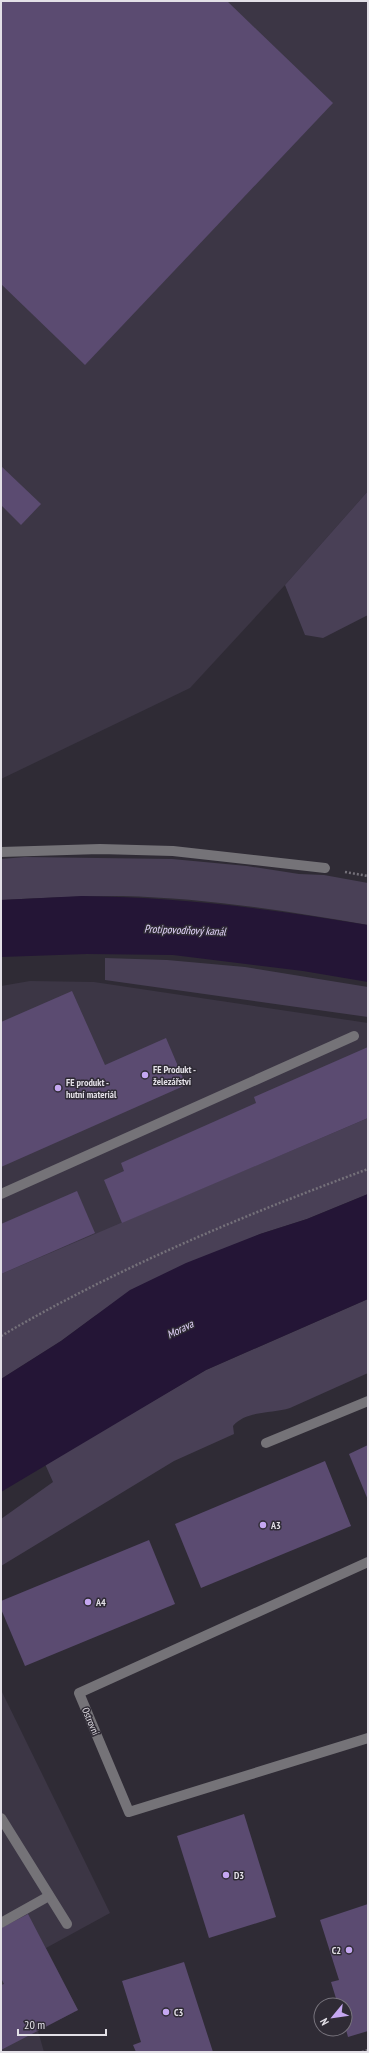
<svg xmlns="http://www.w3.org/2000/svg" width="369" height="2053" font-family="'PT Sans Narrow',sans-serif">
  <rect width="100%" height="100%" fill="#2f2b35"/>
  <!-- built -->
  <g fill="#3c3645">
    <path d="M1 1H368V491L285 585 190 688 1 779Z"/>
    <path d="M30 981 94 982 368 1023V1118L1 1276V986Z"/>
    <path d="M1 1690 110 1913 46 1948 78 2010 38 2031 44 2052H1Z"/>
  </g>
  <!-- green -->
  <g fill="#494056">
    <path d="M368 491V615L323 638 305 635 285 585Z"/>
    <path d="M25 857 172 859 247 866 299 874 324 875 368 883V925C287 911 205 898 122 896 81 896 41 898 1 900V859Z"/>
    <path d="M105 958 167 960 245 967 368 987V1017L105 980Z"/>
    <path d="M368 1118V1194L307 1219 260 1234 95 1316 61 1341 1 1379V1274Z"/>
    <path d="M368 1299V1373L290 1408C272 1414 246 1410 233 1426L234 1434 174 1461 1 1566V1519L53 1482 45 1464 206 1370Z"/>
  </g>
  <!-- water -->
  <g fill="#241536">
    <path d="M82 896C179 897 273 909 368 925V982L303 971 173 955 87 954 1 957V900Z"/>
    <path d="M368 1194V1299L206 1370 1 1492V1379L61 1341 130 1290 186 1263 260 1234 307 1219Z"/>
  </g>
  <!-- building -->
  <g fill="#5b4b71">
    <path d="M1 1H227L333 103 85 365 1 284Z"/>
    <path d="M1 466 41 504 21 525 1 505Z"/>
    <path d="M72 991 105 1065 166 1038 186 1085 1 1167V1022Z"/>
    <path d="M368 1047V1118L122 1223 104 1180 124 1171 121 1163 256 1103 254 1097Z"/>
    <path d="M77 1191 95 1233 1 1274V1224Z"/>
    <path d="M368 1445V1500L349 1454Z"/>
    <path d="M325 1461 351 1526 201 1588 175 1524Z"/>
    <path d="M149 1540 175 1604 25 1666 1 1609V1601Z"/>
    <path d="M244 1814 276 1917 209 1938 177 1836Z"/>
    <path d="M368 1904V2031L348 2037 345 2026V2005H338L331 1982 339 1980 320 1920Z"/>
    <path d="M28 1914 78 2010 1 2050V1985L4 1984 1 1978V1928Z"/>
    <path d="M184 1962 213 2052H136L133 2045 141 2042 122 1981Z"/>
  </g>
  <g fill="none" stroke-linecap="round" stroke-linejoin="round">
    <!-- path -->
    <g stroke="#75717a" stroke-width="2.5" stroke-dasharray="2 2" stroke-linecap="butt">
      <path d="M345 872 368 876"/>
      <path d="M1 1336C117 1268 242 1216 368 1169"/>
      <path d="M362 2052 368 2050"/>
    </g>
    <!-- minor -->
    <g stroke="#757378" stroke-width="10">
      <path d="M1 852 100 849 173 851 325 868"/>
      <path d="M1 1194 354 1036"/>
      <path d="M266 1443 368 1401"/>
      <path d="M368 1562 79 1693 129 1812 368 1738"/>
      <path d="M1 1818 67 1924"/>
      <path d="M1 1923 49 1896"/>
    </g>
  </g>
  <!-- markers -->
  <g fill="#c5a7f1" stroke="#2f2b35" stroke-width="1.5">
    <circle cx="145" cy="1075" r="4"/>
    <circle cx="58" cy="1088" r="4"/>
    <circle cx="263" cy="1525" r="4"/>
    <circle cx="88" cy="1602" r="4"/>
    <circle cx="226" cy="1875" r="4"/>
    <circle cx="349" cy="1950" r="4"/>
    <circle cx="166" cy="2012" r="4"/>
  </g>
  <g text-anchor="middle" stroke-width="3" stroke-linejoin="round" paint-order="stroke">
    <!-- poi labels -->
    <g font-size="10" font-weight="bold" fill="#e3e0e7" stroke="#2f2b35" text-anchor="start">
      <text x="153" y="1073">FE Produkt -<tspan x="153" dy="12">železářství</tspan></text>
      <text x="66" y="1086">FE produkt -<tspan x="66" dy="12">hutní materiál</tspan></text>
      <text x="271" y="1529">A3</text>
      <text x="96" y="1606">A4</text>
      <text x="234" y="1879">D3</text>
      <text x="341" y="1954" text-anchor="end">C2</text>
      <text x="174" y="2016">C3</text>
    </g>
    <!-- street labels -->
    <g font-size="10" fill="#e3e0e7" stroke="#2f2b35">
      <text transform="translate(91 1721) rotate(67)" y="4">Ostrovní</text>
    </g>
    <!-- water labels -->
    <g font-size="11" font-style="italic" fill="#e5d6fd" stroke="#2f2b35">
      <text transform="translate(185 930) rotate(2)" y="4">Protipovodňový kanál</text>
      <text transform="translate(180 1329) rotate(-26)" y="4">Morava</text>
    </g>
  </g>
  <!-- border -->
  <rect width="369" height="2053" fill="none" stroke="#e3e0e7" stroke-width="4"/>
  <!-- north arrow -->
  <g transform="translate(333 2017) rotate(241)"><circle r="19" fill="#2f2b35" stroke="#77737c"/>
  <path d="M0-3L7 15L0 10L-7 15Z" fill="#c5a7f1"/>
  <text y="-6" font-size="11" font-weight="bold" text-anchor="middle" fill="#e3e0e7">N</text>
  </g>
  <!-- scale -->
  <path d="M18 2029v6h88v-6" fill="none" stroke="#e3e0e7" stroke-width="2"/>
  <text x="24" y="2029" font-size="12" fill="#e3e0e7" stroke="#2f2b35" stroke-width="3" paint-order="stroke">20 m</text>
</svg>
